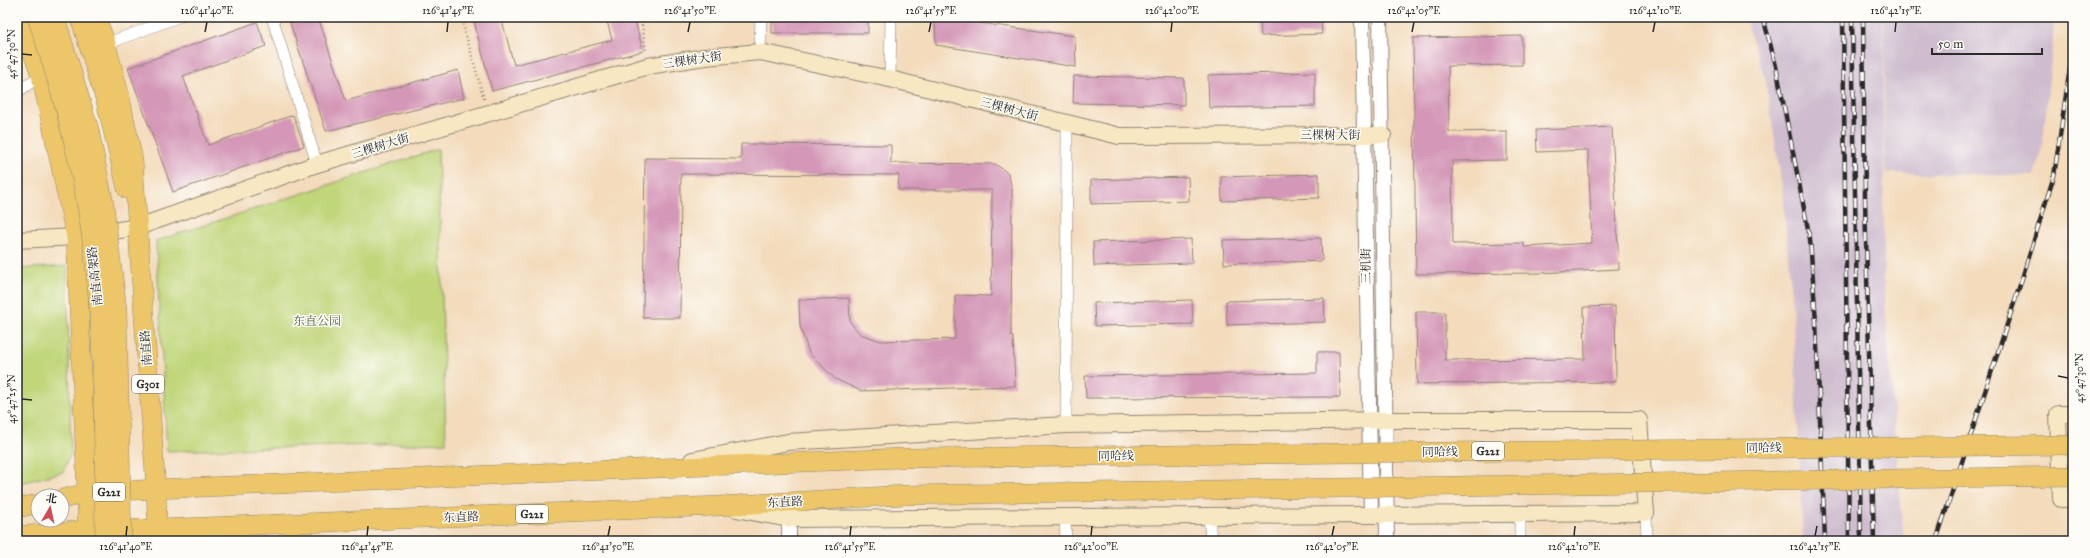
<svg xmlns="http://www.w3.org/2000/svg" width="2090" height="558" font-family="'IM FELL Great Primer','Noto Serif SC',serif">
  <rect width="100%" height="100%" fill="#fdfcf7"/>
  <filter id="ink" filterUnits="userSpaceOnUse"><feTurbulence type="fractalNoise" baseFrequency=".025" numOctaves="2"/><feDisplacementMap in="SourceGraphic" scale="8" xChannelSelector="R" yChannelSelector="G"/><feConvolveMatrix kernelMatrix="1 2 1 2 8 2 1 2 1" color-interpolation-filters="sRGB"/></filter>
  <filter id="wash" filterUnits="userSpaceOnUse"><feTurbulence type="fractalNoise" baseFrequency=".012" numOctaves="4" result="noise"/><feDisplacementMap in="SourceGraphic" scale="16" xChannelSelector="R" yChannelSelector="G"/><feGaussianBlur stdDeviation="0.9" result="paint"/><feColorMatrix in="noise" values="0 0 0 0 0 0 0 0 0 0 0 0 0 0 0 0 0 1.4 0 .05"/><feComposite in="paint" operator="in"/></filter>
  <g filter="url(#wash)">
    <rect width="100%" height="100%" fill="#f3dbbc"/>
    <!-- industrial -->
    <g fill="#cfbdcf">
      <path d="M1745 17H1883L1884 291 1904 541H1803L1793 318 1783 193 1765 78Z"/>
      <path d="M1884 17H2055L2043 142 2035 176 1885 173Z"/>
    </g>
    <!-- green -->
    <g fill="#c0d679" stroke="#768052">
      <path d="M438 149 446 443 167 451 156 241Z"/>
      <path d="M67 266 71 453 63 472 17 484V269Z"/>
    </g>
    <g id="blocks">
      <!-- building -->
      <g fill="#d497b7">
        <path d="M288 17H318L346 101 458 70 464 98 326 131Z"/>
        <path d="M473 17H501L514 65 612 40 606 17H634L643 51 492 91Z"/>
        <rect x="772" y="17" width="96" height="16"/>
        <path d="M935 17 1075 36 1076 67 936 45Z"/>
        <path d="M1260 17H1321L1322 34 1261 36Z"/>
        <path d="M257 22 266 46 183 76 208 145 293 115 304 146 173 192 128 68Z"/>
        <path d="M1522 36V65L1448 66 1449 132 1507 131V160L1452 161 1453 244 1524 243V247L1592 243 1588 150 1537 152 1536 130 1612 127 1619 269 1540 273 1416 274 1413 38Z"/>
        <path d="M1315 72V106L1209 108 1208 75Z"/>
        <path d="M1074 76 1184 78V105L1073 103Z"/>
        <path d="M741 144 891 145V163L995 164 1008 173 1012 189 1011 337H1013L1015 386 861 391 835 379 809 353 800 326 799 300 849 298 850 322 860 334 881 341 955 339V295L991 296 992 190H898L899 175 681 174 680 318H643L645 158 741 159Z"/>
        <path d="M1319 174V198L1222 201 1221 177Z"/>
        <path d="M1188 177 1189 201 1091 204V180Z"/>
        <path d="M1321 238 1322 261 1224 264 1223 240Z"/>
        <path d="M1191 239 1192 263 1094 266 1093 242Z"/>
        <path d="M1324 298 1325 322 1227 325 1226 301Z"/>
        <path d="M1192 300 1193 324 1095 326 1094 303Z"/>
        <path d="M1615 306 1616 382 1417 384 1416 312H1445V360L1585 359 1584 307Z"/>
        <path d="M1317 352H1339L1340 397 1086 398 1085 376 1317 373Z"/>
      </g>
    </g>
  </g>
  <g filter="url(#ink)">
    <use href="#blocks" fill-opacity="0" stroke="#8f8374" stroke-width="1"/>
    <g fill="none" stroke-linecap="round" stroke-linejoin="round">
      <!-- minor casing -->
      <g stroke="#8f8374" stroke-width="12">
        <g id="minor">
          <path d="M272 17 317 164"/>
          <path d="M106 44 178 17"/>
          <path d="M760 52 761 17"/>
          <path d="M890 79 891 17"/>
          <path d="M17 92 33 81"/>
          <path d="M1066 425 1067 125"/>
          <path d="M1520 513V541"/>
          <path d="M1646 513 1647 541"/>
          <path d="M1209 516 1211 541"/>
          <path d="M1065 518 1066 541"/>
        </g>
      </g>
      <!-- tertiary casing -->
      <g stroke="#8f8374" stroke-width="16">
        <g id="tertiary">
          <path d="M1362 17 1371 514"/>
          <path d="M1380 17 1387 541"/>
          <path d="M789 519V541"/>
        </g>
      </g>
      <!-- secondary casing -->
      <g stroke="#8f8374" stroke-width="18">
        <g id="secondary">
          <path d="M17 240 76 237 138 227 317 164 648 66 705 57 760 52 890 79 1119 136 1383 135"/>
          <path d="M2073 414H2058L2061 499H2073"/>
          <path d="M692 460 788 442 1066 425 1387 420H1639L1646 513 789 519 736 509"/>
        </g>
      </g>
      <!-- trunk casing -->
      <g stroke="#8f8374" stroke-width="20">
        <g id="trunk">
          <path d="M20 17 41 75 76 237 87 493V541"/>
          <path d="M80 17 106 102 127 189"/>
          <path d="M96 17 106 44 120 97 133 160 156 489 158 541"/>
          <path d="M62 499 87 493 156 489 903 458"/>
          <path d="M17 508 38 504"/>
          <path d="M17 536 87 530 157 529 719 506 906 495"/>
        </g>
      </g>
      <!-- path -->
      <g stroke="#8f8374" stroke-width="2.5" stroke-dasharray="1 3" stroke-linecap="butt">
        <path d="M461 17 484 99"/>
        <path d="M641 17 646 52"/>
      </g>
      <!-- minor -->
      <use href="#minor" stroke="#fff" stroke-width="11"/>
      <!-- tertiary -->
      <use href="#tertiary" stroke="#fff" stroke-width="14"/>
      <!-- secondary -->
      <use href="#secondary" stroke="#f7e8c3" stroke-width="16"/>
      <!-- trunk -->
      <use href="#trunk" stroke="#ecc669" stroke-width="19"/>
      <!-- rail casing -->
      <g stroke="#2b2b2b" stroke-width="4.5">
        <g id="rail">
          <path d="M1763 17 1776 66 1810 239 1816 322 1825 541"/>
          <path d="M1843 17 1849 541"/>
          <path d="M1852 17 1861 541"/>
          <path d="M1863 17 1865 199 1874 541"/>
          <path d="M1936 541 2019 288 2054 176 2070 68 2073 25"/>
        </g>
      </g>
      <!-- rail -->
      <use href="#rail" stroke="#fdfcf7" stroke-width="3" stroke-dasharray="9" stroke-linecap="butt"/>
      <!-- trunk-bridge casing -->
      <g stroke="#8f8374" stroke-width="20" stroke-linecap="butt">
        <g id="trunk-bridge">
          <path d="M37 17C58 79 76 142 87 207 106 316 103 430 105 541"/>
          <path d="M55 17 89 129 104 205 117 309 122 541"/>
          <path d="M903 458 2073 445"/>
          <path d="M906 495 2073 476"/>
        </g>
      </g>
      <!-- trunk-bridge -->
      <use href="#trunk-bridge" stroke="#ecc669" stroke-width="19"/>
    </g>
  </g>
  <!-- ticks -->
  <path fill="none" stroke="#2b2b2b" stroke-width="1.5" d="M205 32 207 22M447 32 448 22M688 32 690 22M929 32 931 22M1171 32 1172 22M1412 32 1414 22M1653 32 1655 22M1895 32 1896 22M22 54 32 55M2058 376 2068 378M22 399 32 400M126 536 127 526M367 536 368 526M608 536 610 526M850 536 851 526M1091 536 1092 526M1332 536 1334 526M1574 536 1575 526M1815 536 1817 526"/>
  <g text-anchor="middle" stroke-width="3" stroke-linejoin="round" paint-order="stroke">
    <!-- shield labels -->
    <g fill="#fdfcf7" stroke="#6a6a68" stroke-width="1">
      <rect x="132" y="375" width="32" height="18" rx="3"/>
      <rect x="1472" y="442" width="32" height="18" rx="3"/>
      <rect x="93" y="483" width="32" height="18" rx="3"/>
      <rect x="516" y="505" width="32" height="18" rx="3"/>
    </g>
    <g font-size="11" font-weight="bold" fill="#2b2b2b">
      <text x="148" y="388">G301</text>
      <text x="1488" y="455">G221</text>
      <text x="109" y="496">G221</text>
      <text x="532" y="518">G221</text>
    </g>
    <!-- street labels -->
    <g font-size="12" fill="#2b2b2b" stroke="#fdfcf7">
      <text transform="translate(692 60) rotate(-8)" y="4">三棵树大街</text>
      <text transform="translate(1009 109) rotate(15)" y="4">三棵树大街</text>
      <text x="1330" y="139">三棵树大街</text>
      <text transform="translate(380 146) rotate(-17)" y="4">三棵树大街</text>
      <text transform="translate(1366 266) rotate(-91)" y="4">三机街</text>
      <text transform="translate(95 276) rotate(-96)" y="4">南直高架路</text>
      <text transform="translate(146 348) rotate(-94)" y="4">南直路</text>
      <text transform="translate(1764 448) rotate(-1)" y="4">同哈线</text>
      <text transform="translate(1440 452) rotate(-1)" y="4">同哈线</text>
      <text transform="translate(1116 456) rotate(-1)" y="4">同哈线</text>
      <text transform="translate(785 502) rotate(-3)" y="4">东直路</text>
      <text transform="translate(461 517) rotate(-2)" y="4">东直路</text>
    </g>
    <!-- park labels -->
    <g font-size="12" fill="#585e42" stroke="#fdfcf7">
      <text x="317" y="325">东直公园</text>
    </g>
  </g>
  <!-- margin -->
  <rect width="2090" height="558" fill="none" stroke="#fdfcf7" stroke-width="44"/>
  <!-- north arrow -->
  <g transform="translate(50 508) rotate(9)"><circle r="19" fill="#fdfcf7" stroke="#a9a8a5"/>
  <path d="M0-3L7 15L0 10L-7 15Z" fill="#d1495b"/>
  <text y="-6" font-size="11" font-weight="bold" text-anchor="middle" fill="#2b2b2b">北</text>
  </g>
  <!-- scale -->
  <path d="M1932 48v6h110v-6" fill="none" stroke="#2b2b2b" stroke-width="2"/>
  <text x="1938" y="48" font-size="12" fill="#2b2b2b" stroke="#fdfcf7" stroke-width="3" paint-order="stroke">50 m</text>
  <rect x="22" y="22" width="2046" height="514" fill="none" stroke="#2b2b2b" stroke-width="1.5"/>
  <g font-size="10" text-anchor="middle" fill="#2b2b2b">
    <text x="207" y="14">126°41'40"E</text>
    <text x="448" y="14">126°41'45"E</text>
    <text x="690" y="14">126°41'50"E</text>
    <text x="931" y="14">126°41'55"E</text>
    <text x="1172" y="14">126°42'00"E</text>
    <text x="1414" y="14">126°42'05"E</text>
    <text x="1655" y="14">126°42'10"E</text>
    <text x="1896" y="14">126°42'15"E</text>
    <text transform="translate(11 54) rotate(-90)" y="4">45°47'30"N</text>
    <text transform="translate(2079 378) rotate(-90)" y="4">45°47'30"N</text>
    <text transform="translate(11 399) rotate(-90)" y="4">45°47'25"N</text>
    <text x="126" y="550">126°41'40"E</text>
    <text x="367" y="550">126°41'45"E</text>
    <text x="608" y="550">126°41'50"E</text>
    <text x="850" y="550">126°41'55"E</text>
    <text x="1091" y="550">126°42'00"E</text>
    <text x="1332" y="550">126°42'05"E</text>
    <text x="1574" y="550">126°42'10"E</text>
    <text x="1815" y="550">126°42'15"E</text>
  </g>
</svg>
